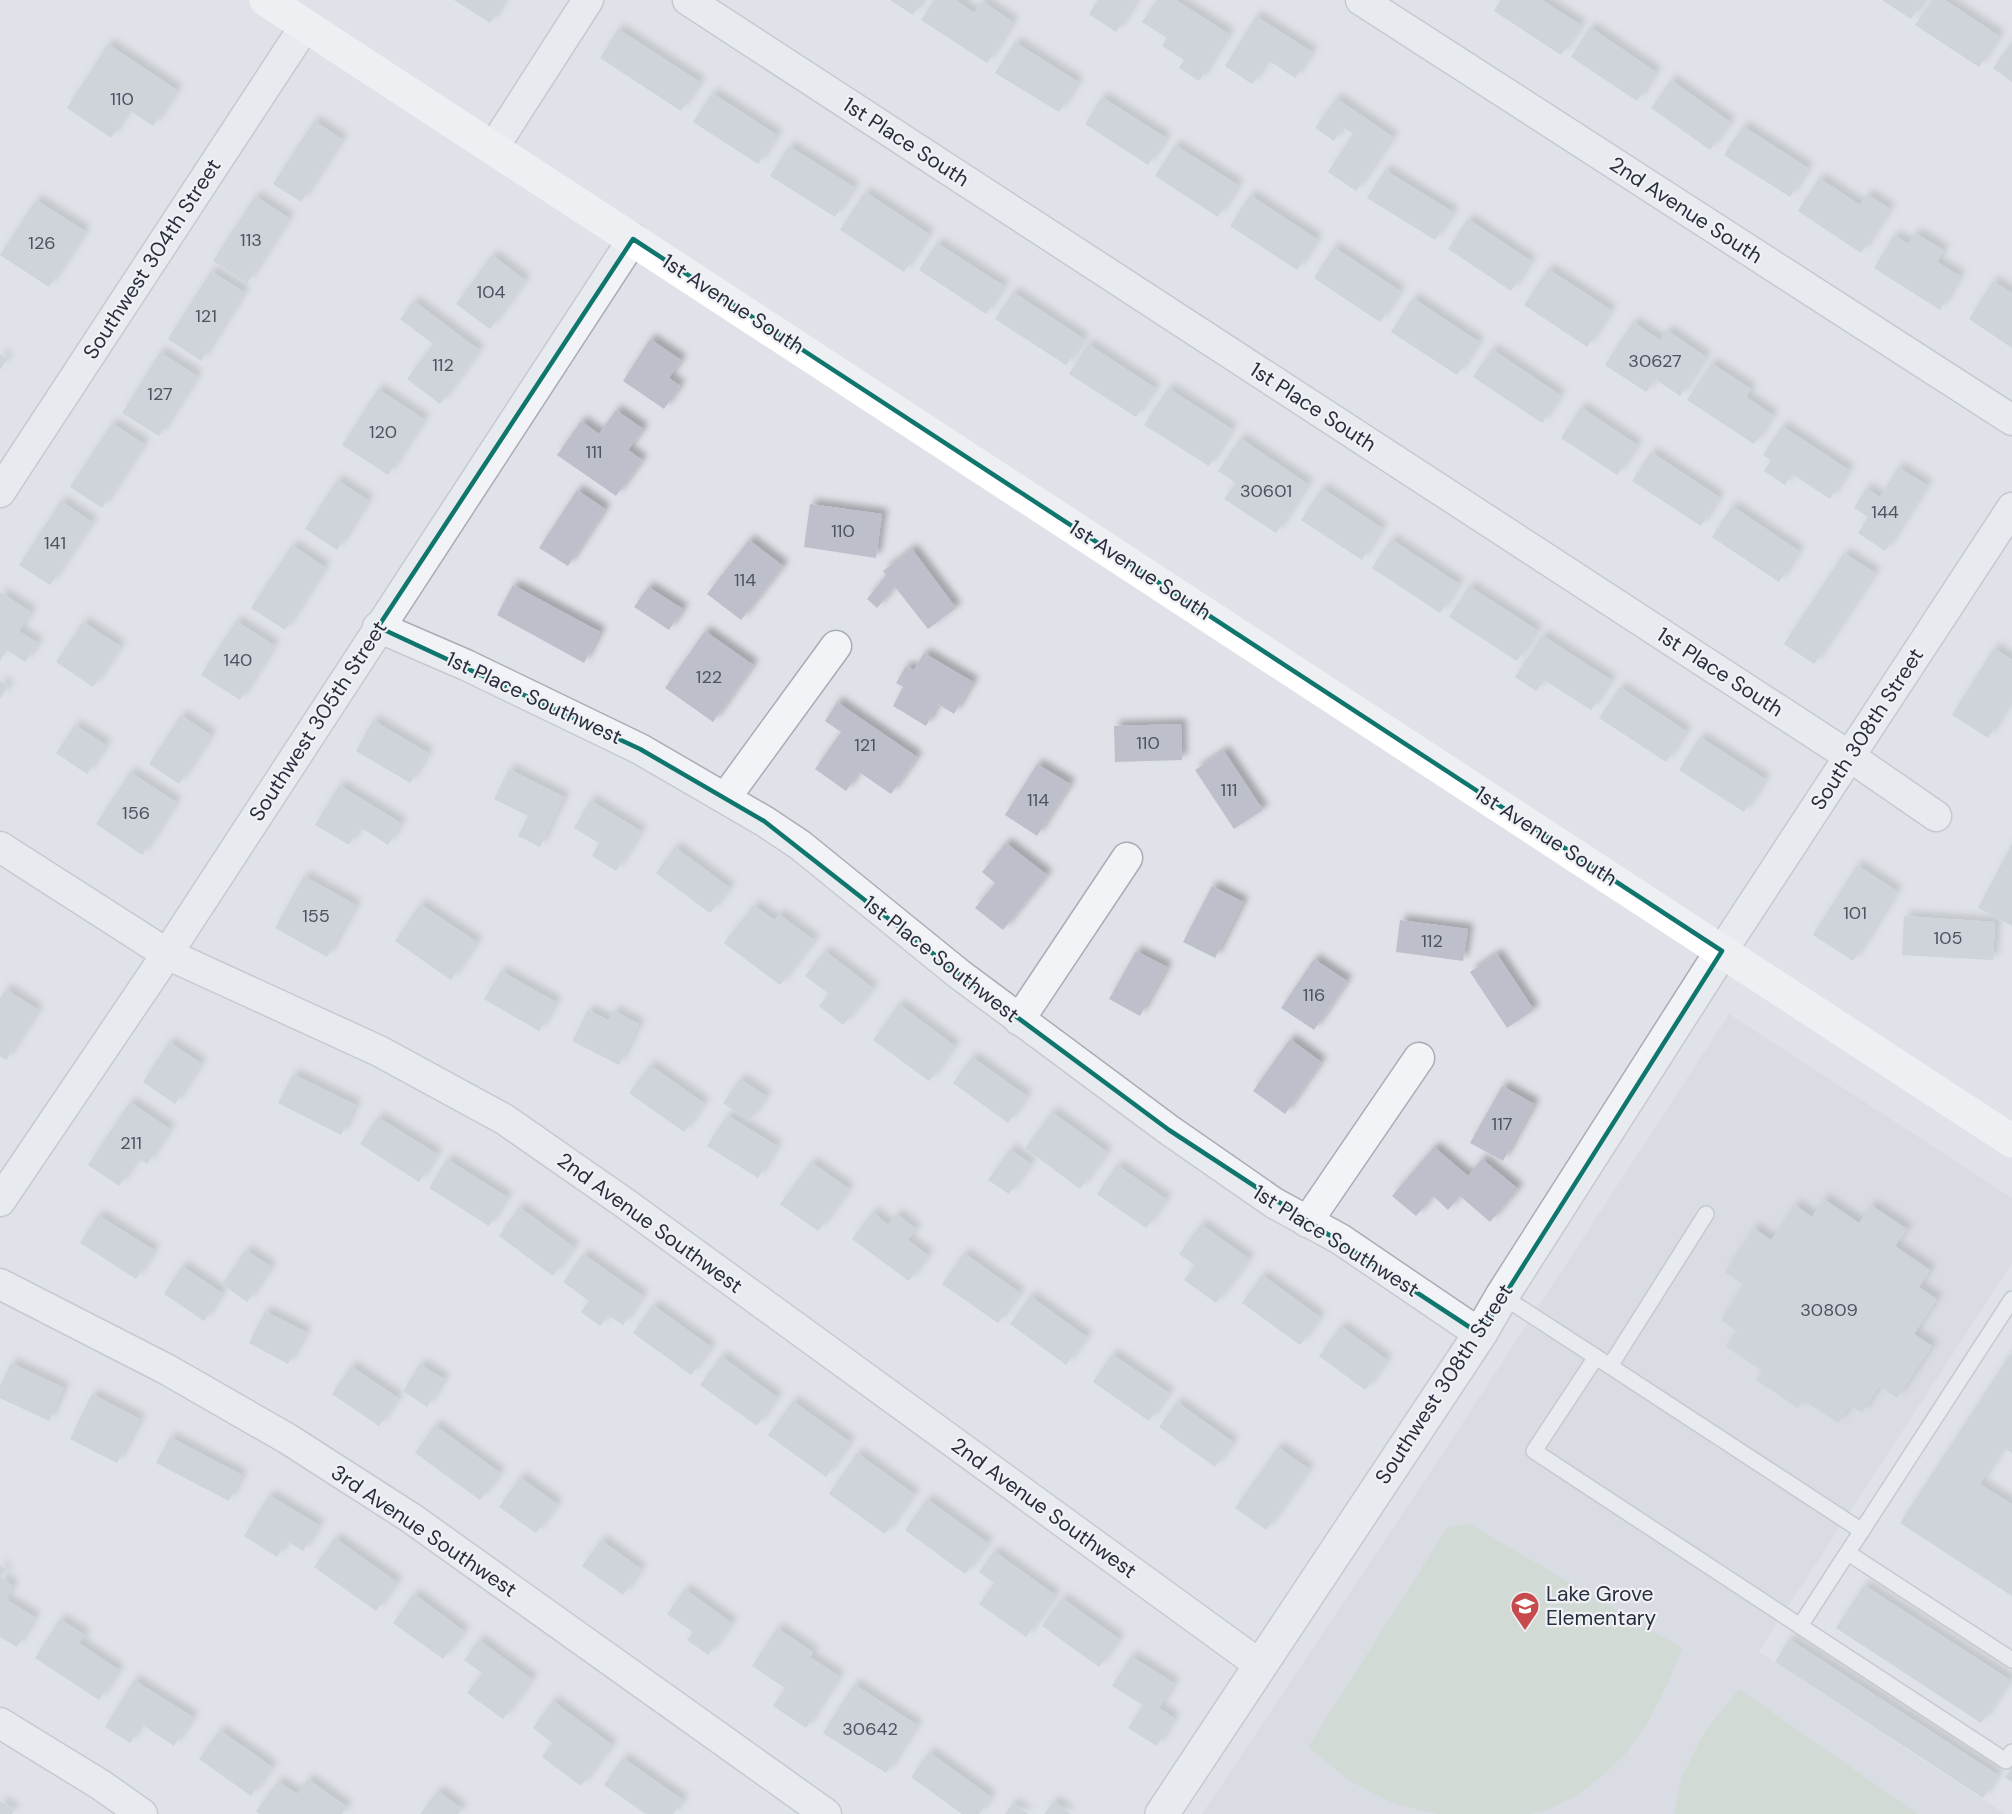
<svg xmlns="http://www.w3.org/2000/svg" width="2012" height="1814" font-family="'DM Sans',sans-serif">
  <defs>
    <filter id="shadow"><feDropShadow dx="5.5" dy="-5.5" stdDeviation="3" flood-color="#0004"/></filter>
  </defs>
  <rect width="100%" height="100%" fill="#dfe2e8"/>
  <!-- built -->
  <path fill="#d2d4dd" d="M1729 1014 2012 1198V1263L1759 1651 1665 1590 2005 1814H1202L1447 1447Z"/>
  <!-- green -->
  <g fill="#c3d1c1">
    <path d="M1468 1523 1682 1648 1668 1683 1648 1722 1627 1752 1602 1776 1576 1796 1549 1809 1529 1814H1437L1395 1804 1350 1781 1308 1747 1447 1528Z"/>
    <path d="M1739 1689 1918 1814H1674L1682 1776 1705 1731Z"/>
  </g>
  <!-- building -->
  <g fill="#bdc0ca" filter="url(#shadow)">
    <path d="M454 0H505L490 23Z"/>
    <path d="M890 0H922L913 15Z"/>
    <path d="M934 0H956L974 13 982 1 1013 22 987 63 921 20Z"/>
    <path d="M1098 0H1137L1116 32 1089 14Z"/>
    <path d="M1157 0H1176L1229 34 1199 81 1179 68 1184 60 1162 46 1167 38 1142 22Z"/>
    <path d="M1501 0H1542L1581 25 1561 55 1494 11Z"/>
    <path d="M1882 0H1923L1911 19Z"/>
    <path d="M1932 0H1945L1999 36 1979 67 1915 25Z"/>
    <path d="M1256 16 1312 52 1295 78 1268 60 1252 84 1225 66Z"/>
    <path d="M1590 27 1656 72 1637 101 1571 57Z"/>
    <path d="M618 29 700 82 681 111 600 58Z"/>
    <path d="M1015 42 1078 82 1059 112 995 73Z"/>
    <path d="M2012 42V82L1993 68Z"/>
    <path d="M108 44 177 90 153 126 129 110 111 138 67 108Z"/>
    <path d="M1671 80 1730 122 1710 150 1651 108Z"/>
    <path d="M712 93 777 135 758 164 693 122Z"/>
    <path d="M1102 97 1166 138 1148 165 1085 124Z"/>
    <path d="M1336 98 1393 137 1356 191 1328 172 1353 134 1343 127 1334 141 1315 128Z"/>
    <path d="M314 121 342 139 301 202 273 184Z"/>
    <path d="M1743 126 1808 168 1790 197 1724 155Z"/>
    <path d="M1175 145 1238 185 1218 217 1155 176Z"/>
    <path d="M789 146 854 187 835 217 770 176Z"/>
    <path d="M1385 170 1453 212 1435 240 1367 198Z"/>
    <path d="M1819 178 1860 205 1867 194 1890 209 1861 253 1798 211Z"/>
    <path d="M865 192 929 234 904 272 840 230Z"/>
    <path d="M1250 195 1317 239 1297 270 1230 226Z"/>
    <path d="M255 196 289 218 247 283 213 261Z"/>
    <path d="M36 200 85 231 49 287 0 255Z"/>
    <path d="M1468 219 1531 261 1511 291 1448 249Z"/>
    <path d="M1915 233 1944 250 1937 262 1960 276 1940 310 1874 268 1894 235 1908 244Z"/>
    <path d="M937 243 1004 286 986 314 919 270Z"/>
    <path d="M1334 247 1400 291 1380 322 1314 278Z"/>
    <path d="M492 255 525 280 490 329 456 304Z"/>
    <path d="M1548 269 1611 310 1587 347 1524 305Z"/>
    <path d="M211 271 244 292 201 361 168 339Z"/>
    <path d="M1993 281 2012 293V348L1969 319Z"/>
    <path d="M1013 292 1084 339 1066 365 995 319Z"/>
    <path d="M1413 298 1479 342 1457 375 1391 332Z"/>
    <path d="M414 301 479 350 440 404 407 379 433 344 400 319Z"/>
    <path d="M1633 322 1660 340 1667 330 1706 357 1680 396 1655 379 1646 392 1605 365Z"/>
    <path d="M650 339 681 360 669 378 680 386 664 409 623 381Z"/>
    <path d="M1088 344 1155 388 1136 417 1069 374Z"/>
    <path d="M1492 349 1560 395 1542 423 1473 377Z"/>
    <path d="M160 352 197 376 159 436 122 413Z"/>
    <path d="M0 354 7 359 0 370Z"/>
    <path d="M1711 363 1751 389 1746 397 1773 415 1754 444 1687 400Z"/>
    <path d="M1168 388 1232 429 1209 466 1144 425Z"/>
    <path d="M378 389 424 419 388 475 342 445Z"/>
    <path d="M1581 407 1637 445 1617 475 1561 438Z"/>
    <path d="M616 410 643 429 628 450 642 460 616 496 557 455 581 421 599 434Z"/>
    <path d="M112 423 144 444 102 508 70 487Z"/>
    <path d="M1782 426 1849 470 1830 499 1792 474 1785 485 1764 471 1771 460 1763 455Z"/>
    <path d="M1240 438 1308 484 1276 533 1224 499 1236 483 1218 471Z"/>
    <path d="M1651 452 1719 497 1701 526 1632 481Z"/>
    <path d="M1898 467 1927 485 1885 551 1858 533 1868 517 1854 508 1866 488 1880 497Z"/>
    <path d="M337 480 368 500 337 550 305 529Z"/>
    <path d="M1322 488 1382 528 1362 560 1301 520Z"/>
    <path d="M577 490 605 509 568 566 539 548Z"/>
    <path d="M61 501 92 522 50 585 19 565Z"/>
    <path d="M810 504 882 514 876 558 804 547Z"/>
    <path d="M1732 506 1799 551 1779 582 1712 537Z"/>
    <path d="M1391 539 1459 584 1440 613 1372 568Z"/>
    <path d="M749 540 783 566 741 620 707 594Z"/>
    <path d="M292 545 325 567 285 630 251 608Z"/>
    <path d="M912 549 956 608 928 629 895 587 877 608 867 599 886 575 883 571Z"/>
    <path d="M1844 553 1875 573 1814 664 1784 644Z"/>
    <path d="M513 585 600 632 584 663 497 615Z"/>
    <path d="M1469 586 1537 630 1517 661 1449 617Z"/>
    <path d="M648 587 683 609 669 630 634 607Z"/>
    <path d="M0 592 31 612 19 631 38 643 25 662 7 650 0 661Z"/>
    <path d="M236 621 274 645 240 700 201 675Z"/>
    <path d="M83 622 120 646 93 687 56 662Z"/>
    <path d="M705 631 753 665 713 722 665 688Z"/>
    <path d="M1542 635 1611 680 1591 710 1544 680 1536 691 1515 677Z"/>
    <path d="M1994 648 2012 660V699L1988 738 1952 715Z"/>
    <path d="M924 653 973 682 954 714 938 704 926 726 893 706 903 687 896 683 906 666 914 670Z"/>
    <path d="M0 681 8 686 0 699Z"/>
    <path d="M1620 687 1686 731 1666 762 1599 718Z"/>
    <path d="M837 702 917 757 891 794 859 772 846 791 815 769 841 732 825 721Z"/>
    <path d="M181 715 211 735 179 784 149 764Z"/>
    <path d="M373 720 428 753 410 783 356 751Z"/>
    <path d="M1181 724 1182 760 1115 762 1114 726Z"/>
    <path d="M75 725 106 745 87 774 56 753Z"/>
    <path d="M1700 737 1765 779 1744 812 1679 770Z"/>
    <path d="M1224 751 1263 810 1234 829 1195 770Z"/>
    <path d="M1037 764 1070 784 1037 836 1005 815Z"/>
    <path d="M509 769 564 797 540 847 518 836 528 816 494 799Z"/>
    <path d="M130 772 176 802 142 855 96 824Z"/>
    <path d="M339 785 401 823 388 845 360 827 349 845 315 825Z"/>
    <path d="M590 800 641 831 616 871 592 856 599 843 574 828Z"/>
    <path d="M1006 843 1047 875 1003 930 975 908 995 883 982 872Z"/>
    <path d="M2012 844V926L1978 908Z"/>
    <path d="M675 847 730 888 710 913 656 873Z"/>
    <path d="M1857 865 1897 891 1853 961 1813 935Z"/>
    <path d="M304 876 356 905 327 957 275 928Z"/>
    <path d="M1212 886 1243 902 1215 958 1183 942Z"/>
    <path d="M420 904 477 942 451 980 395 941Z"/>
    <path d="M754 905 774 920 779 914 814 940 780 985 724 943Z"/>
    <path d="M1904 916 1995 922 1993 960 1902 955Z"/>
    <path d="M1400 920 1468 929 1463 961 1396 952Z"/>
    <path d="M825 951 873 988 843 1025 819 1006 829 994 805 976Z"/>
    <path d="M1136 951 1167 967 1140 1016 1109 999Z"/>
    <path d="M1497 954 1534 1010 1507 1028 1470 972Z"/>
    <path d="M1314 959 1347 981 1314 1030 1281 1008Z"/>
    <path d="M501 971 556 1002 539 1031 484 999Z"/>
    <path d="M6 989 38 1010 6 1060 0 1056V998Z"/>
    <path d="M899 1004 955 1046 929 1081 873 1040Z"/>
    <path d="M588 1010 608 1020 614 1011 639 1024 619 1065 572 1041Z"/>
    <path d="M1290 1039 1321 1062 1285 1114 1253 1091Z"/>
    <path d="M169 1042 201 1063 175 1104 143 1082Z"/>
    <path d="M972 1057 1027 1096 1008 1123 953 1083Z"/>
    <path d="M650 1065 704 1103 684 1132 629 1093Z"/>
    <path d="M293 1074 356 1105 341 1135 278 1103Z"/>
    <path d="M740 1079 766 1096 749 1121 723 1103Z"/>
    <path d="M1502 1086 1534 1104 1503 1161 1470 1143Z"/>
    <path d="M130 1102 170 1129 147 1164 138 1158 119 1186 88 1165Z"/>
    <path d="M1052 1112 1107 1152 1080 1189 1025 1148Z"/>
    <path d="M727 1115 777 1146 758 1178 707 1146Z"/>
    <path d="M378 1117 437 1154 419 1182 360 1144Z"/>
    <path d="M1434 1147 1468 1176 1482 1159 1518 1189 1490 1222 1460 1196 1448 1210 1433 1196 1416 1216 1392 1196Z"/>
    <path d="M1010 1149 1031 1164 1009 1194 988 1180Z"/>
    <path d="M447 1159 507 1197 489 1226 429 1188Z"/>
    <path d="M811 1162 849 1189 818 1231 780 1204Z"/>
    <path d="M1117 1165 1166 1199 1146 1228 1097 1194Z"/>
    <path d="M1824 1199 1859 1223 1871 1205 1907 1229 1895 1246 1930 1270 1919 1287 1937 1299 1914 1334 1932 1346 1897 1398 1879 1386 1862 1413 1850 1405 1838 1423 1803 1400 1798 1408 1756 1380 1762 1371 1726 1347 1737 1331 1721 1320 1744 1285 1725 1272 1754 1228 1771 1240 1795 1205 1812 1217Z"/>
    <path d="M519 1207 574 1247 553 1276 499 1236Z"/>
    <path d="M873 1212 888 1225 897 1214 916 1229 908 1240 928 1255 909 1281 852 1239Z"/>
    <path d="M98 1215 154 1250 136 1279 80 1243Z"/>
    <path d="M1201 1224 1249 1259 1216 1303 1184 1280 1195 1265 1179 1254Z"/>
    <path d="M246 1250 271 1267 247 1302 222 1284Z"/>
    <path d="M964 1253 1020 1293 998 1323 942 1284Z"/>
    <path d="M583 1254 643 1296 623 1325 608 1315 600 1326 581 1312 589 1301 563 1282Z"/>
    <path d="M182 1266 222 1293 204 1321 164 1294Z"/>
    <path d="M1262 1275 1320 1317 1300 1345 1242 1303Z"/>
    <path d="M1030 1296 1087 1337 1066 1365 1010 1324Z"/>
    <path d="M653 1305 711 1347 691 1375 633 1333Z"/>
    <path d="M265 1311 306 1332 288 1364 249 1343Z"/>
    <path d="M1341 1326 1387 1360 1365 1390 1319 1356Z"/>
    <path d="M1112 1354 1169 1393 1149 1421 1093 1382Z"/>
    <path d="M2010 1354 2012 1355V1453L2003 1448 1980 1484 2012 1504V1596L1900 1523Z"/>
    <path d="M721 1356 777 1397 757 1426 700 1385Z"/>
    <path d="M11 1363 64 1388 49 1421 0 1398V1386Z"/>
    <path d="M420 1364 444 1379 427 1407 403 1391Z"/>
    <path d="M351 1366 398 1398 379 1426 332 1394Z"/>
    <path d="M92 1394 140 1419 117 1463 70 1439Z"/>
    <path d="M793 1401 850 1442 826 1477 768 1435Z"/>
    <path d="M1177 1402 1233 1442 1215 1467 1159 1427Z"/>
    <path d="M435 1425 500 1473 480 1500 415 1453Z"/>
    <path d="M170 1437 242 1475 229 1501 156 1463Z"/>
    <path d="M1278 1447 1309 1469 1266 1530 1235 1508Z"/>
    <path d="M857 1453 914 1494 885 1534 829 1494Z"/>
    <path d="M520 1477 557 1504 536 1533 499 1507Z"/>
    <path d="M269 1495 319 1525 303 1551 287 1541 277 1557 244 1536Z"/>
    <path d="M927 1499 988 1543 965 1574 905 1530Z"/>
    <path d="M335 1538 397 1582 376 1611 314 1567Z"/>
    <path d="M601 1540 641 1569 623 1595 582 1566Z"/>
    <path d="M994 1551 1055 1595 1026 1637 979 1604 994 1583 979 1572Z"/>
    <path d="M0 1565 6 1569 1 1577 13 1586 5 1599 35 1617 17 1647 0 1637Z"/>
    <path d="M1864 1585 2010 1680 1981 1723 1836 1628Z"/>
    <path d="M685 1589 732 1623 708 1655 687 1640 693 1632 667 1614Z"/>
    <path d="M414 1594 464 1631 443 1659 393 1623Z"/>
    <path d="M1062 1598 1119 1639 1099 1667 1042 1626Z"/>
    <path d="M60 1619 85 1635 79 1643 119 1670 99 1700 35 1658Z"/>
    <path d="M777 1628 813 1652 810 1657 839 1676 806 1728 773 1706 785 1688 752 1666Z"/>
    <path d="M1789 1639 1998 1775 1983 1798 1775 1662Z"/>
    <path d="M479 1640 532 1679 503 1719 467 1693 482 1673 464 1660Z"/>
    <path d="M1131 1656 1174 1683 1159 1708 1174 1718 1157 1746 1128 1728 1143 1705 1112 1686Z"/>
    <path d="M134 1680 193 1717 174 1746 141 1724 130 1743 105 1727Z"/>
    <path d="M854 1684 917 1725 886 1773 823 1733Z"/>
    <path d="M553 1701 612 1745 581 1786 542 1757 552 1743 533 1728Z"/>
    <path d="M220 1730 272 1767 251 1796 199 1759Z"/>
    <path d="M929 1752 991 1797 979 1814H962L911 1777Z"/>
    <path d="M623 1758 683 1800 673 1814H646L604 1785Z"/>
    <path d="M2012 1767V1782L2005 1778Z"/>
    <path d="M308 1779 347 1807 342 1814H259L256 1811 278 1781 297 1794Z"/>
    <path d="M438 1791 462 1809 458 1814H420Z"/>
    <path d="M0 1801 14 1810 12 1814H0Z"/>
    <path d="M1054 1801 1071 1814H1044Z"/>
    <path d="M1013 1803 1028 1814H1005Z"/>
  </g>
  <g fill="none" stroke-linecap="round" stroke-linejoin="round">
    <!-- service casing -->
    <g stroke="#a8acb5" stroke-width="18">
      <g id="service">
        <path d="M1502 1296 1596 1357"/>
        <path d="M2012 1299 1800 1626 2006 1761 2012 1752"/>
        <path d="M1610 1366 1706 1214"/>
        <path d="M1848 1553 2012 1660"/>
        <path d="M1800 1626 1534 1451 1596 1357 1862 1531"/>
      </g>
    </g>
    <!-- minor casing -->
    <g stroke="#a8acb5" stroke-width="33">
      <g id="minor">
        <path d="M688 0 1849 756 1936 816"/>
        <path d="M1361 0 2012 420"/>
        <path d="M493 148 588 0"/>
        <path d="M0 492 305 26"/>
        <path d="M378 627 466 665 640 749 764 821 800 845 959 974 1169 1130 1274 1203 1340 1239 1480 1334"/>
        <path d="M726 797 836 646"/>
        <path d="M0 847 167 954 379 1051 504 1119 626 1204 1260 1665"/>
        <path d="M1722 951 2012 508"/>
        <path d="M1019 1020 1127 858"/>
        <path d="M0 1201 167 954 633 239"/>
        <path d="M1307 1222 1419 1058"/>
        <path d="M0 1284 166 1369 288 1439 411 1518 826 1814"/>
        <path d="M0 1723 101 1785 142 1814"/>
      </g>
    </g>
    <!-- tertiary casing -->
    <g stroke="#a8acb5" stroke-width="36">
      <path id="tertiary" d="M1162 1814 1480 1334 1502 1296 1722 951"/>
    </g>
    <!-- service -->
    <use href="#service" stroke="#f2f3f6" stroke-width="15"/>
    <!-- minor -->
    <use href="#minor" stroke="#f2f3f6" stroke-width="30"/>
    <!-- tertiary -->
    <use href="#tertiary" stroke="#f2f3f6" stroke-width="33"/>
    <!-- secondary -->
    <path stroke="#fff" stroke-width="33" d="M266 0 2012 1141"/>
  </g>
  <!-- marked area -->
  <path d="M0 0H2012V1814H0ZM633 239 1722 951 1480 1334 1169 1130 959 974 764 821 640 749 378 627Z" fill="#dfe2e8" fill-opacity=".55" fill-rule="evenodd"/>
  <path fill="none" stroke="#0f766e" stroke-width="4.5" stroke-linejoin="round" d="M633 239 1722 951 1480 1334 1169 1130 959 974 764 821 640 749 378 627Z"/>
  <!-- icons -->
  <defs>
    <g id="school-pin" transform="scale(1.5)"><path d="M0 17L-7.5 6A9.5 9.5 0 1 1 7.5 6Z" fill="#c74b4c" stroke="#eff1f5"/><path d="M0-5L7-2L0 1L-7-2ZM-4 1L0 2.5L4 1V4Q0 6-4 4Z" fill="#fff"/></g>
  </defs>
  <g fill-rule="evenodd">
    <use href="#school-pin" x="1525" y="1606"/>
  </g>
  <g text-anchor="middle" stroke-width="4.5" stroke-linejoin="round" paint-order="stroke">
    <!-- number labels -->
    <g font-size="18" fill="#4e5261">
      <text x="122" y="105">110</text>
      <text x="251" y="246">113</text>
      <text x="42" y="249">126</text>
      <text x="491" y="298">104</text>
      <text x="206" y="322">121</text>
      <text x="1655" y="367">30627</text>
      <text x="443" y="371">112</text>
      <text x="160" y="400">127</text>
      <text x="383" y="438">120</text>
      <text x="594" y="458">111</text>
      <text x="1266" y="497">30601</text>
      <text x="1885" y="518">144</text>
      <text x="843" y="537">110</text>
      <text x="55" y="549">141</text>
      <text x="745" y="586">114</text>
      <text x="238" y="666">140</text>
      <text x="709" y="683">122</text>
      <text x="1148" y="749">110</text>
      <text x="865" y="751">121</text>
      <text x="1229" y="796">111</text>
      <text x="1038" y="806">114</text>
      <text x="136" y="819">156</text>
      <text x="1855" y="919">101</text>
      <text x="316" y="922">155</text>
      <text x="1948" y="944">105</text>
      <text x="1432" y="947">112</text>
      <text x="1314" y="1001">116</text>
      <text x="1502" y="1130">117</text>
      <text x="131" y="1149">211</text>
      <text x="1829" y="1316">30809</text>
      <text x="870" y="1735">30642</text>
    </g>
    <!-- street labels -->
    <g font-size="21" fill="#292e3e" stroke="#eff1f5">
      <text transform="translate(906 142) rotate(33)" y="7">1st Place South</text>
      <text transform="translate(1686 210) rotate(33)" y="7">2nd Avenue South</text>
      <text transform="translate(152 259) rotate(-57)" y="7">Southwest 304th Street</text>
      <text transform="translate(733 304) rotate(33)" y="7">1st Avenue South</text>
      <text transform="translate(1313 407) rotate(33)" y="7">1st Place South</text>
      <text transform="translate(1140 570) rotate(33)" y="7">1st Avenue South</text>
      <text transform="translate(1720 672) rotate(33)" y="7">1st Place South</text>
      <text transform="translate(534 698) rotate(25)" y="7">1st Place Southwest</text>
      <text transform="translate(318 721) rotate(-57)" y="7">Southwest 305th Street</text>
      <text transform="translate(1867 729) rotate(-57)" y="7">South 308th Street</text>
      <text transform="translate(1546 836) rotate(33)" y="7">1st Avenue South</text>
      <text transform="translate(941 959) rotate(38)" y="7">1st Place Southwest</text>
      <text transform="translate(650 1223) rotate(36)" y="7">2nd Avenue Southwest</text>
      <text transform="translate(1336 1241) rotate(32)" y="7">1st Place Southwest</text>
      <text transform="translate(1444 1384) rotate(-57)" y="7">Southwest 308th Street</text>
      <text transform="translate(1044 1508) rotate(36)" y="7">2nd Avenue Southwest</text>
      <text transform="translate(424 1531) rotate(34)" y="7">3rd Avenue Southwest</text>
    </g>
    <!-- poi labels -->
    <g font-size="21" fill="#292e3e" stroke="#eff1f5" text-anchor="start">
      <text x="1546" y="1601">Lake Grove<tspan x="1546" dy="24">Elementary</tspan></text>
    </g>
  </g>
</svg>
